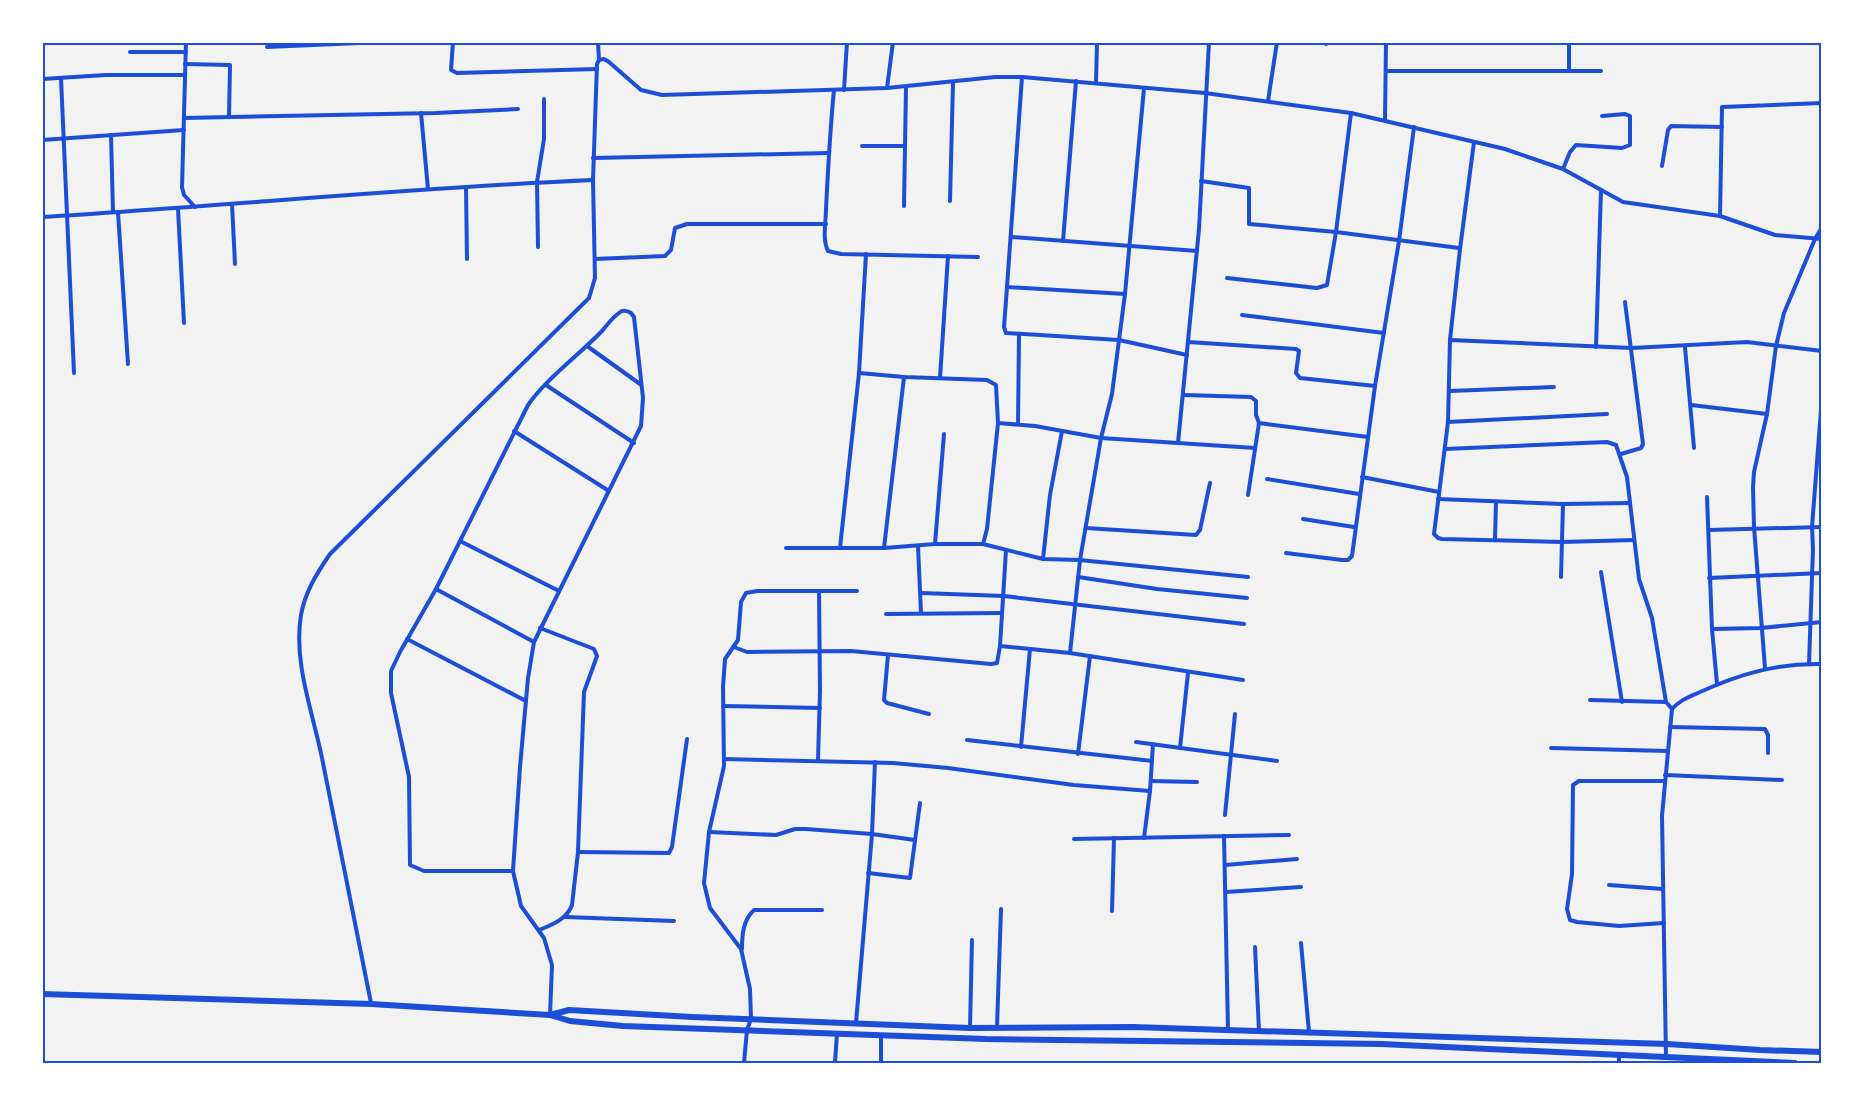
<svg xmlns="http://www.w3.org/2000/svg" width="1864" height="1105" font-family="'Source Sans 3',sans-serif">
  <rect width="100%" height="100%" fill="#f2f2f2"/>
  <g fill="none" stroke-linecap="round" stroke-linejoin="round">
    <!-- minor -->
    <g stroke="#1d4ed8" stroke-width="4">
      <path d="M186 42 182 187 184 195 195 207"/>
      <path d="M453 42 451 70 457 73 597 69"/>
      <path d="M598 42 599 60"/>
      <path d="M1569 42V70"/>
      <path d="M1326 44V42"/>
      <path d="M267 47 383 42"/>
      <path d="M130 52H186"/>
      <path d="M185 64 230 65 229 117"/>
      <path d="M1386 71H1601"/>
      <path d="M1022 77 1007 287 1125 294 1144 88"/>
      <path d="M61 78 74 373"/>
      <path d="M42 79 106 75H185"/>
      <path d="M1096 83 1097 42"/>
      <path d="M887 88 893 42"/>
      <path d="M834 90C830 130 828 169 826 209 826 222 822 239 828 251L841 254 978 257"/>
      <path d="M844 90 847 42"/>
      <path d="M1268 101 1277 42"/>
      <path d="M421 113 428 189"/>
      <path d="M184 118 436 113 518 109"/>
      <path d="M1385 120 1386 42"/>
      <path d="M111 135 113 212"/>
      <path d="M42 140 184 130"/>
      <path d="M1474 142 1460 249 1450 340 1448 422 1434 534 1438 538 1442 539 1562 542 1634 540"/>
      <path d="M862 146H905"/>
      <path d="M593 158 828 153"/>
      <path d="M1662 166 1668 130 1671 126 1722 127"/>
      <path d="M1563 169 1570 152 1576 145 1622 148 1630 145V116L1625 114 1602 116"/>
      <path d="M1201 181 1249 188V224L1336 232 1459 248"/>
      <path d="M466 187 467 259"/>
      <path d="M950 201 953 83"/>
      <path d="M232 204 235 264"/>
      <path d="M904 206 906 87"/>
      <path d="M178 209 184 323"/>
      <path d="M118 212 128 364"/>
      <path d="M1720 216 1722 107 1822 103"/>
      <path d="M42 217C226 206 409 188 593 180"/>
      <path d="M1012 237 1197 251"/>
      <path d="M1063 241 1076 81"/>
      <path d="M538 247 537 182 544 139V99"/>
      <path d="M595 259 665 256 671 250 675 228 687 224H826"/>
      <path d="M1227 278 1317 288 1327 285 1336 232 1351 113"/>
      <path d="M1007 287 1004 327 1006 333 1119 340 1187 355"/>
      <path d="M1242 315 1384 333"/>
      <path d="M1450 340 1632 348 1747 342 1822 351"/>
      <path d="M1188 342 1296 349 1299 351 1296 373 1300 378 1375 386"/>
      <path d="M587 346 640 384"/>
      <path d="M1596 347 1601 190"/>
      <path d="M1685 347 1694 448"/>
      <path d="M859 373 904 377 987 380 996 385 998 423 987 529 983 544"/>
      <path d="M940 378 948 256"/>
      <path d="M546 385 634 443"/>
      <path d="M1450 391 1554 387"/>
      <path d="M1184 395 1251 397 1256 401V415L1259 423 1368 437"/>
      <path d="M1691 405 1767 414"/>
      <path d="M1448 422 1607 414"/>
      <path d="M998 423 1035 426 1101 438 1255 448"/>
      <path d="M1018 424 1019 334"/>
      <path d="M514 431 609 491"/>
      <path d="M1178 443 1199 229 1209 42"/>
      <path d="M1445 449 1607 442 1616 445 1627 477 1639 579 1652 618 1666 702 1672 709"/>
      <path d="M1621 454 1641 448 1643 444 1625 302"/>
      <path d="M1362 477 1439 492"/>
      <path d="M1267 479 1359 494"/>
      <path d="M1248 495 1259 423"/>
      <path d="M1707 497 1712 629 1717 684"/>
      <path d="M1438 499 1563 504 1630 503"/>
      <path d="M1303 519 1354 527"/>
      <path d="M1086 528 1196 535 1200 530 1210 483"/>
      <path d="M1709 530 1822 527"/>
      <path d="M1495 539 1496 502"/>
      <path d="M460 541 559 591"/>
      <path d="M935 544 944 434"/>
      <path d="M918 546 921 613"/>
      <path d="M786 548H884L935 544H983L1043 559 1080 560 1248 577"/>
      <path d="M840 548 859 373 866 254"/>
      <path d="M884 548 904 377"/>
      <path d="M1006 550 1000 646 1030 649"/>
      <path d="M1286 553 1342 560H1348L1352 556 1375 386 1399 241 1414 127"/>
      <path d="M1043 559 1050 495 1062 431"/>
      <path d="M1601 572 1622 702"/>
      <path d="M1078 577 1157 589 1247 598"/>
      <path d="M1561 577 1563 504"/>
      <path d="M1709 578 1822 573"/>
      <path d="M436 589 534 642"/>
      <path d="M921 593 1004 596 1244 624"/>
      <path d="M886 614 1002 613"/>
      <path d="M1712 629 1761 628 1822 622"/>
      <path d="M407 639 526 701"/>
      <path d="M734 647 747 652 851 651 991 664 997 663 1000 646"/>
      <path d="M1070 653 1080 560 1101 438 1112 394 1125 294"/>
      <path d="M888 655 884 700 887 703 929 714"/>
      <path d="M1809 664 1813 549 1812 527 1822 397"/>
      <path d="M1765 668 1754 527 1753 487 1754 472 1767 414 1776 346 1784 313 1815 239 1822 227"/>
      <path d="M1590 700 1666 702"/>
      <path d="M723 706 820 708"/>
      <path d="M1670 727 1765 729 1768 735V753"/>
      <path d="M967 740 1152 761"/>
      <path d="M1136 742 1277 761"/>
      <path d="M1021 747 1030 649 1070 653 1243 680"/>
      <path d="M1180 748 1188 673"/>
      <path d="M1551 748 1667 751"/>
      <path d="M1078 754 1090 656"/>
      <path d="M724 759 893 763 948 768 1074 785 1150 791 1153 744"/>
      <path d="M818 760 820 691 819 591"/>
      <path d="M1665 775 1782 780"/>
      <path d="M1151 781 1197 782"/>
      <path d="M1225 815 1235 714"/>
      <path d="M709 832 776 835 795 829H806L872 834 915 840"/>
      <path d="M1224 836 1228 1030"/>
      <path d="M1144 838 1150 791"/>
      <path d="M1074 839 1289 835"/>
      <path d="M578 852 669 853 672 847 687 739"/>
      <path d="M1225 865 1297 859"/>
      <path d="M513 871H424L410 865 409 777 391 693V671L400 652 436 589 528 405C546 379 579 355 602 331 607 325 615 314 622 311 626 310 628 311 631 313L634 317 643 398 641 426 534 642 528 678 520 767 513 871 521 906 544 938 552 965 550 1015"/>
      <path d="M868 873 910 878 920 803"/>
      <path d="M1609 885 1663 889"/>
      <path d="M1226 892 1301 887"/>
      <path d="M1112 911 1114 838"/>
      <path d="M565 917 674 921"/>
      <path d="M1664 923 1619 926 1577 922 1570 920 1567 909 1572 874 1573 785 1579 781H1665"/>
      <path d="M539 930C552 925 567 919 572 905L578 852 584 692 597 656 594 649 540 628"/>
      <path d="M1301 943 1309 1032"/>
      <path d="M1255 947 1259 1031"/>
      <path d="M742 949C742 935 743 920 754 910H822"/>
      <path d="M371 1003C355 922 339 840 322 758 313 713 293 662 301 615 305 592 317 573 330 554L589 298 595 278 593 180 597 64 599 60 604 59 609 62 641 90 662 95 887 88 995 77H1022L1205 93 1351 113 1505 149 1563 169 1623 202 1720 216 1775 235 1822 239"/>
      <path d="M856 1023 872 834 875 762"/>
      <path d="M997 1027 1001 909"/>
      <path d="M970 1028 972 940"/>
      <path d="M1619 1056V1063"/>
      <path d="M1666 1058 1662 816 1672 709C1680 700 1689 697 1700 692 1740 674 1777 663 1822 664"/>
      <path d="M744 1063 747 1030 751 1019 750 989 741 949 710 908 704 883 709 832 724 766 723 687 725 659 738 640 741 602 746 593 757 591H857"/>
      <path d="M835 1063 837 1033"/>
      <path d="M881 1063V1035"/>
    </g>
    <!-- primary -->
    <g stroke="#1d4ed8" stroke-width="6">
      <path d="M42 994 371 1004 550 1015 570 1021 623 1026 986 1039 1381 1044 1795 1063"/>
      <path d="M550 1015 569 1010 692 1017 970 1028 1133 1027 1667 1044 1760 1050 1822 1052"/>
    </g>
  </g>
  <!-- border -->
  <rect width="1864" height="1105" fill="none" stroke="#ffffff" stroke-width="87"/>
  <rect x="44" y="44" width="1776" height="1018" fill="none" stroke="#1d4ed8" stroke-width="2"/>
</svg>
